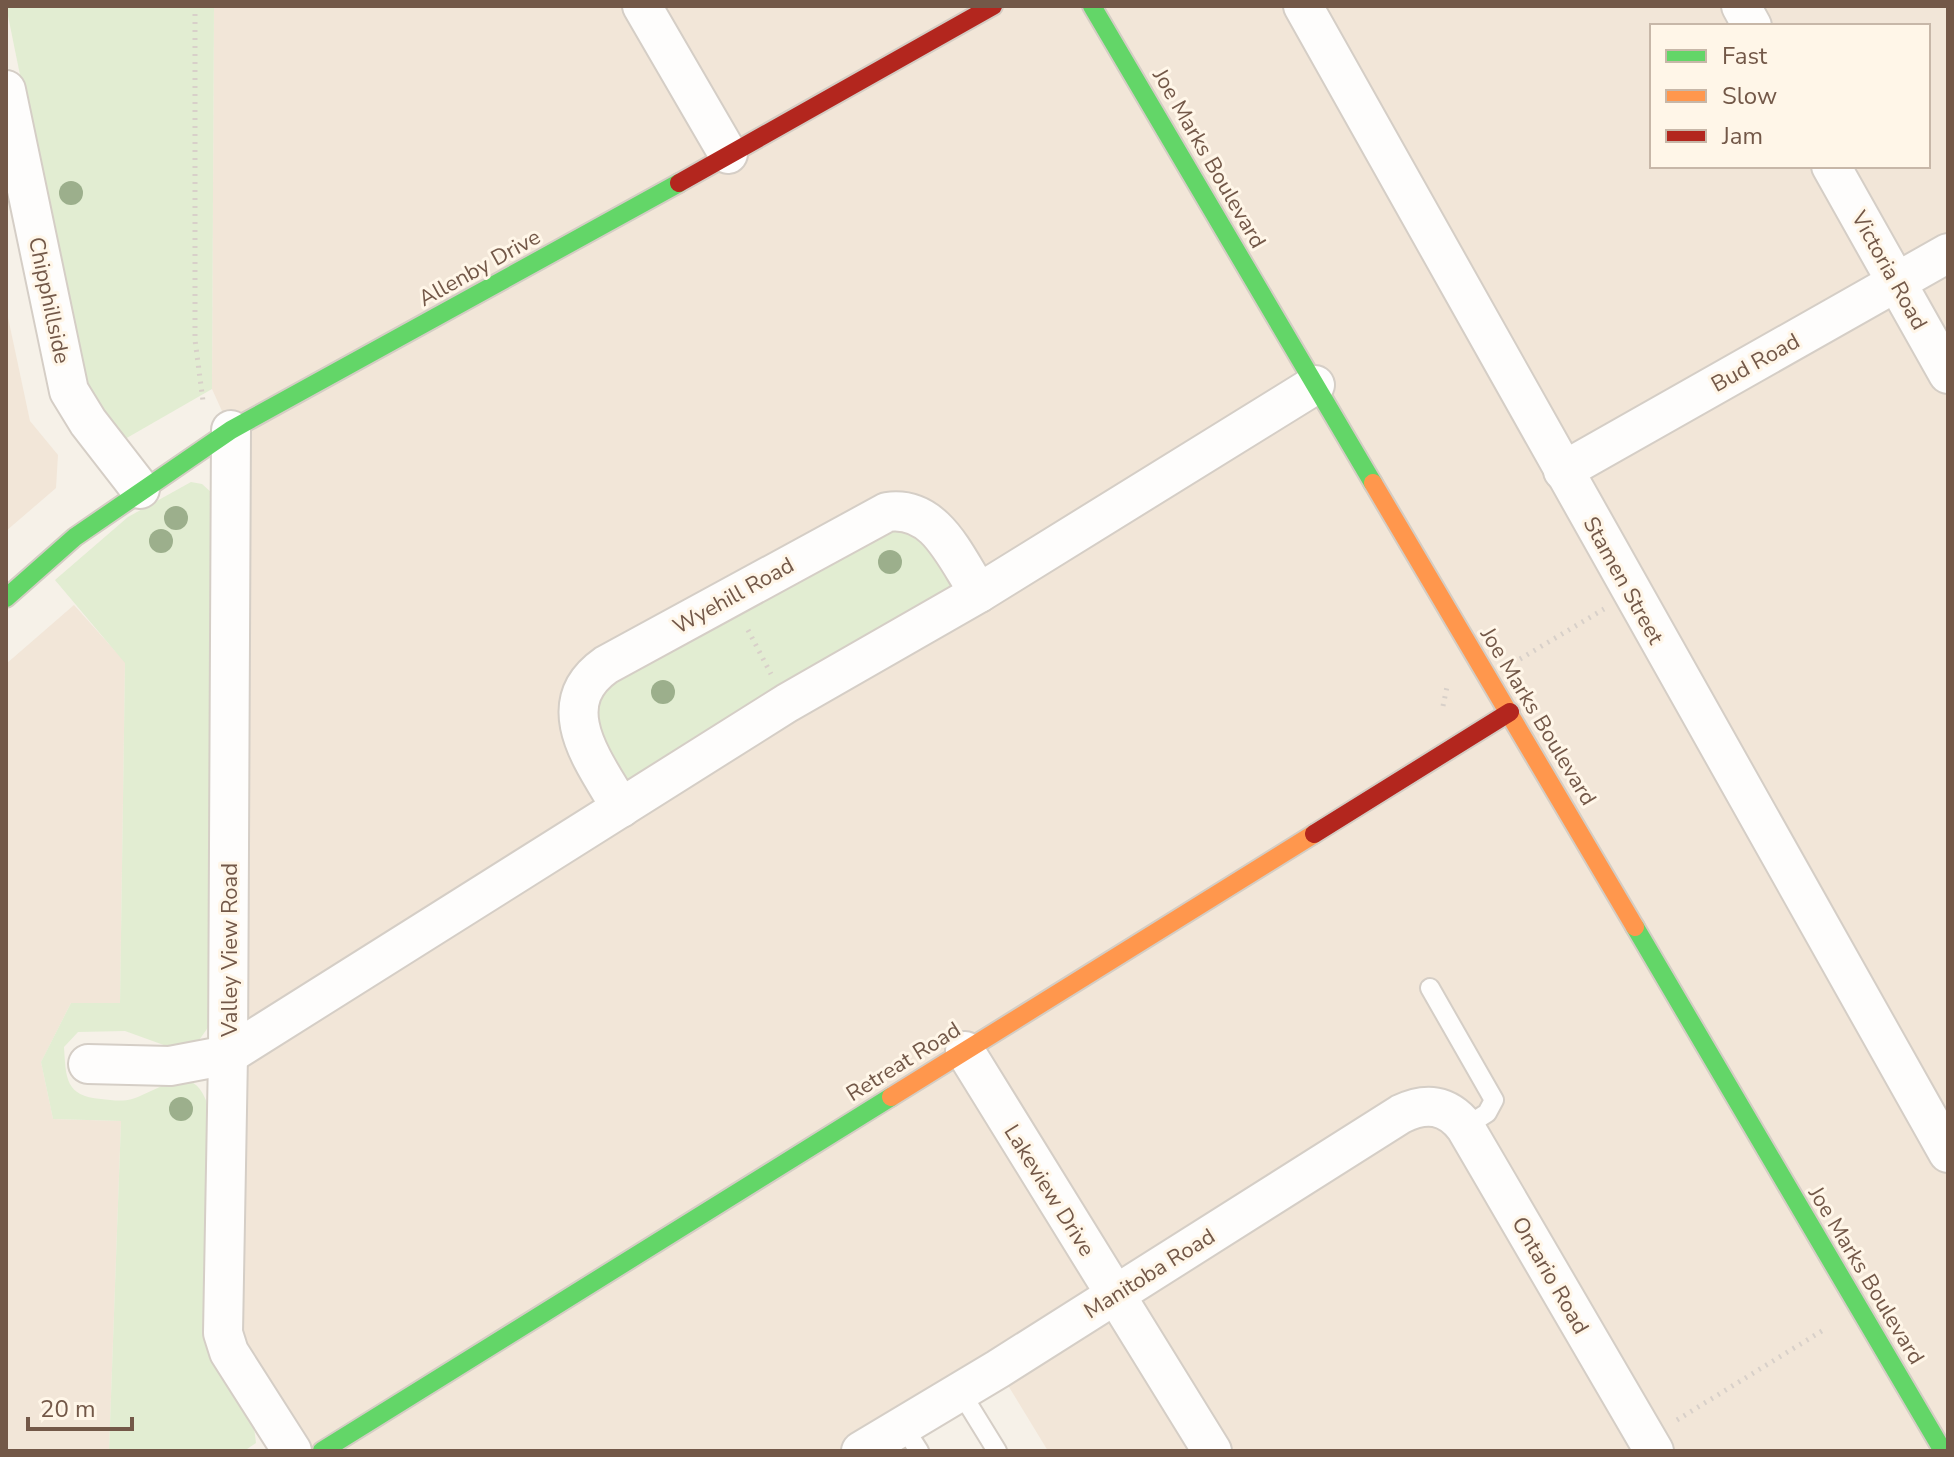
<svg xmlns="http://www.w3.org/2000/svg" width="1954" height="1457" font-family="'Nunito Sans',sans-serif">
  <rect width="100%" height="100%" fill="#f6f1e8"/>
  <!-- residential -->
  <g fill="#f2e6d8" fill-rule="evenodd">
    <path d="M214 6H1948V1451H1048L998 1369 871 1451H292L238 1367 231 431 212 389ZM1652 26H1928V166H1652Z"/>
    <path d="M6 308 30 421 58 455 56 488 6 531Z"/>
    <path d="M74 605 125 662 120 1004 71 1003 41 1062 53 1119 121 1121 109 1451H6V664Z"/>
  </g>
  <!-- green -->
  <g fill="#e2edd2">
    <path d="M6 6H214L212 389 125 439 85 395Z"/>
    <path d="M191 482 202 484 213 494 209 1026 197 1043 172 1048 125 1031 78 1032 64 1047C66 1078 65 1096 101 1099 111 1100 122 1102 132 1099 161 1090 193 1058 208 1106L206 1329 254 1427 256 1443 244 1451H109L121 1121 53 1119 41 1062 71 1003H120L125 663 55 580 128 517Z"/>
    <path d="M917 508 983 585 620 804 586 699 603 668Z"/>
  </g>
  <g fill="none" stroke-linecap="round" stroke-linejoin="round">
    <!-- lane casing -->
    <g stroke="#d5cec6" stroke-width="22">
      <g id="lane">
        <path d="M1430 988 1494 1100 1487 1113 1465 1127"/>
        <path d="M960 1391 997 1451"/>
        <path d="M903 1426 919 1451"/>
      </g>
    </g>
    <!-- street casing -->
    <g stroke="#d5cec6" stroke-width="42">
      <g id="street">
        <path d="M642 6 728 154"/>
        <path d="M1303 6 1948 1153"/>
        <path d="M1741 6 1752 26"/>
        <path d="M6 90 69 391 88 422 140 489"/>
        <path d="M1831 166 1948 374"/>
        <path d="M231 430 228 1055 223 1333 229 1352 292 1451"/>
        <path d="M1563 471 1948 253"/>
        <path d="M621 808C596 764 548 706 606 665L887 512C936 505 955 557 979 593"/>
        <path d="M965 1051 1212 1451"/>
        <path d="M88 1064 170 1066 228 1055 787 703 979 593 1315 385"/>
        <path d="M861 1451 998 1369 1401 1114C1426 1102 1447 1104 1465 1127L1654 1451"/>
      </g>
    </g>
    <!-- fast casing -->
    <g stroke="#d4cdc4" stroke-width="22">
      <g id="fast">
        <path d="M1092 6 1373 483"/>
        <path d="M6 598 75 537 231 430 679 183"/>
        <path d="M1635 927 1943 1451"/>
        <path d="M322 1451 891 1097"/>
      </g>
    </g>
    <!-- slow casing -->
    <g stroke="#d4cdc4" stroke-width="22">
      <g id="slow">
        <path d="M1373 483 1635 927"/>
        <path d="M891 1097 1314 834"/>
      </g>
    </g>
    <!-- jam casing -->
    <g stroke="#d4cdc4" stroke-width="22">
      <g id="jam">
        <path d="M679 183 993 6"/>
        <path d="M1314 834 1510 712"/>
      </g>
    </g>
    <!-- path -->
    <g stroke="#d8d0c9" stroke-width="5" stroke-dasharray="2 6" stroke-linecap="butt">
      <path d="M195 6V340L203 401"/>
      <path d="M748 630 771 674"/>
      <path d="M1520 659 1604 609"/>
      <path d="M1443 706 1447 687"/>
      <path d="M1677 1420 1825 1329"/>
    </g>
    <!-- lane -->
    <use href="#lane" stroke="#fefdfc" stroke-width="18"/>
    <!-- street -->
    <use href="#street" stroke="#fefdfc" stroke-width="38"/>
    <!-- fast -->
    <use href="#fast" stroke="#63d668" stroke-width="18"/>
    <!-- slow -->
    <use href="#slow" stroke="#ff974d" stroke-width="18"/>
    <!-- jam -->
    <use href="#jam" stroke="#b3261e" stroke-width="18"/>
  </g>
  <!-- trees -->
  <g fill="#9caf8c">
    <circle cx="71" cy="193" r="12"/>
    <circle cx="176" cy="518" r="12"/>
    <circle cx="161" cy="541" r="12"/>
    <circle cx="890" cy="562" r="12"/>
    <circle cx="663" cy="692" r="12"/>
    <circle cx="181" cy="1109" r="12"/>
  </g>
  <g text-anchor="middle" stroke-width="6" stroke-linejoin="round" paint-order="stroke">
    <!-- street labels -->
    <g font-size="22" fill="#735848" stroke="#fff6e8">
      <text transform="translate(1210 158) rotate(60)" y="8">Joe Marks Boulevard</text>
      <text transform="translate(479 267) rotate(-29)" y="8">Allenby Drive</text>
      <text transform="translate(1890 270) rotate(61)" y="8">Victoria Road</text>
      <text transform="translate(50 300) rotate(78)" y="8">Chipphillside</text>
      <text transform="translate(1755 362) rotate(-29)" y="8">Bud Road</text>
      <text transform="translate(1624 580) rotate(61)" y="8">Stamen Street</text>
      <text transform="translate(733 595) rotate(-29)" y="8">Wyehill Road</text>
      <text transform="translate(1539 716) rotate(59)" y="8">Joe Marks Boulevard</text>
      <text transform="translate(229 950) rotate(-90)" y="8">Valley View Road</text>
      <text transform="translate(903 1061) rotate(-32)" y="8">Retreat Road</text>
      <text transform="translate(1050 1190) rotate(58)" y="8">Lakeview Drive</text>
      <text transform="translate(1149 1273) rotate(-32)" y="8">Manitoba Road</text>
      <text transform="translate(1551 1275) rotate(60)" y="8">Ontario Road</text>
      <text transform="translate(1867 1275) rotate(59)" y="8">Joe Marks Boulevard</text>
    </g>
  </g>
  <!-- border -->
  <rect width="1954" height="1457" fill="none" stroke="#735848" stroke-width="16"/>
  <!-- legend -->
  <rect x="1650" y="24" width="280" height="144" fill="#fff6e8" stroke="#c7b7a8" stroke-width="2"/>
  <rect x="1666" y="50" width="40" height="12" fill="#63d668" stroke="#c7b7a8" stroke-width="2"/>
  <text x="1722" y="64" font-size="24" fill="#735848">Fast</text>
  <rect x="1666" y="90" width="40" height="12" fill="#ff974d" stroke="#c7b7a8" stroke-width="2"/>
  <text x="1722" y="104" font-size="24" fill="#735848">Slow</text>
  <rect x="1666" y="130" width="40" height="12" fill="#b3261e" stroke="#c7b7a8" stroke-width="2"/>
  <text x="1722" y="144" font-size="24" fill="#735848">Jam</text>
  <!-- scale -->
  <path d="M28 1417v12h104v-12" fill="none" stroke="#735848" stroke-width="4"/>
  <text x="40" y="1417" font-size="24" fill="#735848" stroke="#fff6e8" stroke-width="6" paint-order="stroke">20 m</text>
</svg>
